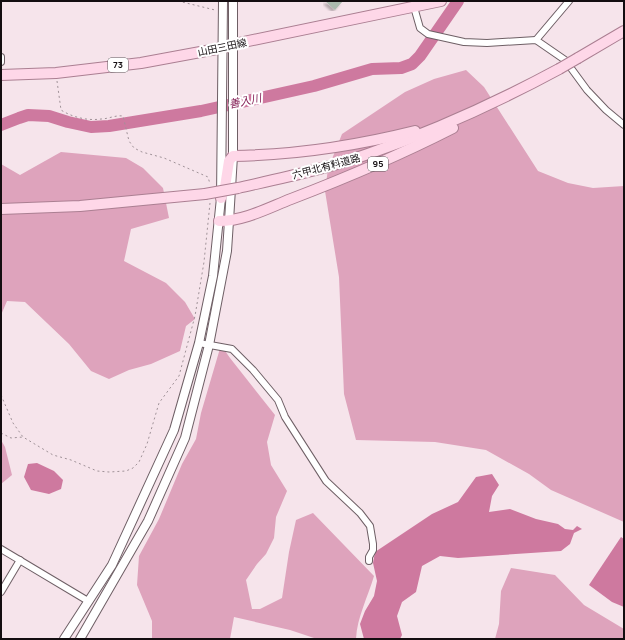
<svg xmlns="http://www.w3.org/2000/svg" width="625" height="640" font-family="Manrope,'Noto Sans JP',sans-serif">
  <defs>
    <filter id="shadow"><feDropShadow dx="-2.5" dy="2.5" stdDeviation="1" flood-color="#0004"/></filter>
  </defs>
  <rect width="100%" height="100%" fill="#f6e4eb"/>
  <!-- green -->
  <g fill="#dea3bc">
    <path d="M466 70 484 87 538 171 568 183 593 188 624 186V522L551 490 529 474 486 450 435 442 356 440 344 394 339 277 325 191 328 169 342 134 405 92 434 79Z"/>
    <path d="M61 152 126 158 143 168 163 188 169 218 131 229 124 261 166 283 185 302 195 319 186 326 180 351 151 364 129 370 109 379 91 371 69 344 25 302 7 301 1 315V164L20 175Z"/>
    <path d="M221 345 230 358 275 415 267 442 271 465 287 491 276 517 274 538 266 554 257 564 246 580 252 609H260L282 598 289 552 296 520 313 513 374 576C368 597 357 617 356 639H317L290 630 234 617 230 639H152V621L137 585 139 556 159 519 182 464 196 439 201 413Z"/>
    <path d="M1 440 5 447 12 475 1 484Z"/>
    <path d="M511 568 555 575 584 605 624 629V639H495L499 624 501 591Z"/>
  </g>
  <!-- water -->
  <g fill="#ce799f">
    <path d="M37 463 54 471 63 480 61 489 49 494 31 490 24 477 28 464Z"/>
    <path d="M492 474 499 485 492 496 489 512 510 509 536 519 558 524 565 529 573 530 577 526 582 529 574 533 570 544 561 551 458 558 440 556 422 566 416 592 402 602 397 616 402 635 400 639H364L360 624 365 611 374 596 377 581 373 563 375 552 432 514 458 502 476 477Z"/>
    <path d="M621 537 624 539V607L612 602 589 585Z"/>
  </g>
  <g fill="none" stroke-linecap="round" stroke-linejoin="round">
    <!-- river -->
    <path stroke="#ce799f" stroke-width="12" d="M1 125 19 118 28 115 49 116 68 122 91 127 109 126 201 111 314 86 372 69 401 68 412 64 420 56 458 1"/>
  </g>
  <!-- building -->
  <path fill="#abb9ae" filter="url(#shadow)" d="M325 1H343L335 10Z"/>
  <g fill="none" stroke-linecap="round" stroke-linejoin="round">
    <!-- minor casing -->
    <g stroke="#6e5f65" stroke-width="8">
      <g id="minor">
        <path d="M414 7 420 28 428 34 464 42 487 43 536 40 565 60 587 90 606 110 624 125"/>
        <path d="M536 40 569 1"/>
        <path d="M1 57V62"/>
        <path d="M199 343 232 349 253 370 278 400 285 417 326 481 360 513 370 526 373 544V550L369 557V561"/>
        <path d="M1 549 88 601"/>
        <path d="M1 592 20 560"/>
      </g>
    </g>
    <!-- tertiary casing -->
    <g stroke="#6e5f65" stroke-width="10">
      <g id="tertiary">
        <path d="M64 639 112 565 174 430 199 343 213 276 221 198 223 1"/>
        <path d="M80 639 148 521 185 438 209 345 227 251 229 221 233 156V1"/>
      </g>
    </g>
    <!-- primary casing -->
    <g stroke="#ab7f92" stroke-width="12">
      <g id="primary">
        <path d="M578 58 624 31"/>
        <path d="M1 75 56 73 141 63 222 48 234 44 441 1"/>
        <path d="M238 188C282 178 326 169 368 154 434 131 498 102 559 69"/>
        <path d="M221 198 225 187 229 161 233 156C294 155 355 146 415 131"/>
        <path d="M1 209 80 206 205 194"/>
        <path d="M219 221C244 221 268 208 291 199 346 178 400 155 453 128"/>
      </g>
    </g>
    <!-- path -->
    <g stroke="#a09298" stroke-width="1" stroke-dasharray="2 3" stroke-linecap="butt">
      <path d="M178 1 215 10"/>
      <path d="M57 81 61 110C72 117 87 121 101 119 108 119 115 115 123 116L129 141 134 148 142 152 164 158 208 177 210 184"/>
      <path d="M1 395 13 423 23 437 53 455 71 460 97 471 109 472 126 471 133 468 139 462 147 444 159 403 179 376 195 316 204 262 210 203"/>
      <path d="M1 433 11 438 23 437"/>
    </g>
    <!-- minor -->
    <use href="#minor" stroke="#fff" stroke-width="6"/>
    <!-- tertiary -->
    <use href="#tertiary" stroke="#fff" stroke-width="8"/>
    <!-- primary -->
    <use href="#primary" stroke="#fed7e8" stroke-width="10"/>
    <!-- primary-bridge casing -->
    <g stroke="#ab7f92" stroke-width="12" stroke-linecap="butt">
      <g id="primary-bridge">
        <path d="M559 69 578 58"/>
        <path d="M205 194 238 188"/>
      </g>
    </g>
    <!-- primary-bridge -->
    <use href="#primary-bridge" stroke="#fed7e8" stroke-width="10"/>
  </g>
  <g text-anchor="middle" stroke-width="4" stroke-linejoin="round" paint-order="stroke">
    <!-- shield labels -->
    <g fill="#fff" stroke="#5a5658" stroke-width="1">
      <rect x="108" y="58" width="20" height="14" rx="3"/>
      <rect x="368" y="157" width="20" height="14" rx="3"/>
    </g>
    <g font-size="9" font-weight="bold" fill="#130d10">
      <text x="118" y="68">73</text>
      <text x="378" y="167">95</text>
    </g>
    <!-- street labels -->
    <g font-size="10" fill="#130d10" stroke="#fff">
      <text transform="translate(222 47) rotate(-12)" y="4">山田三田線</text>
      <text transform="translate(326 166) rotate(-15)" y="4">六甲北有料道路</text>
    </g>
    <!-- water labels -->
    <g font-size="11" font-style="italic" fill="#842056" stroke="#fff">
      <text transform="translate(245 101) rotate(-12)" y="4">善入川</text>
    </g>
  </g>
  <!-- border -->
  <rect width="625" height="640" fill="none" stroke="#130d10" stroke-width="4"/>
</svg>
